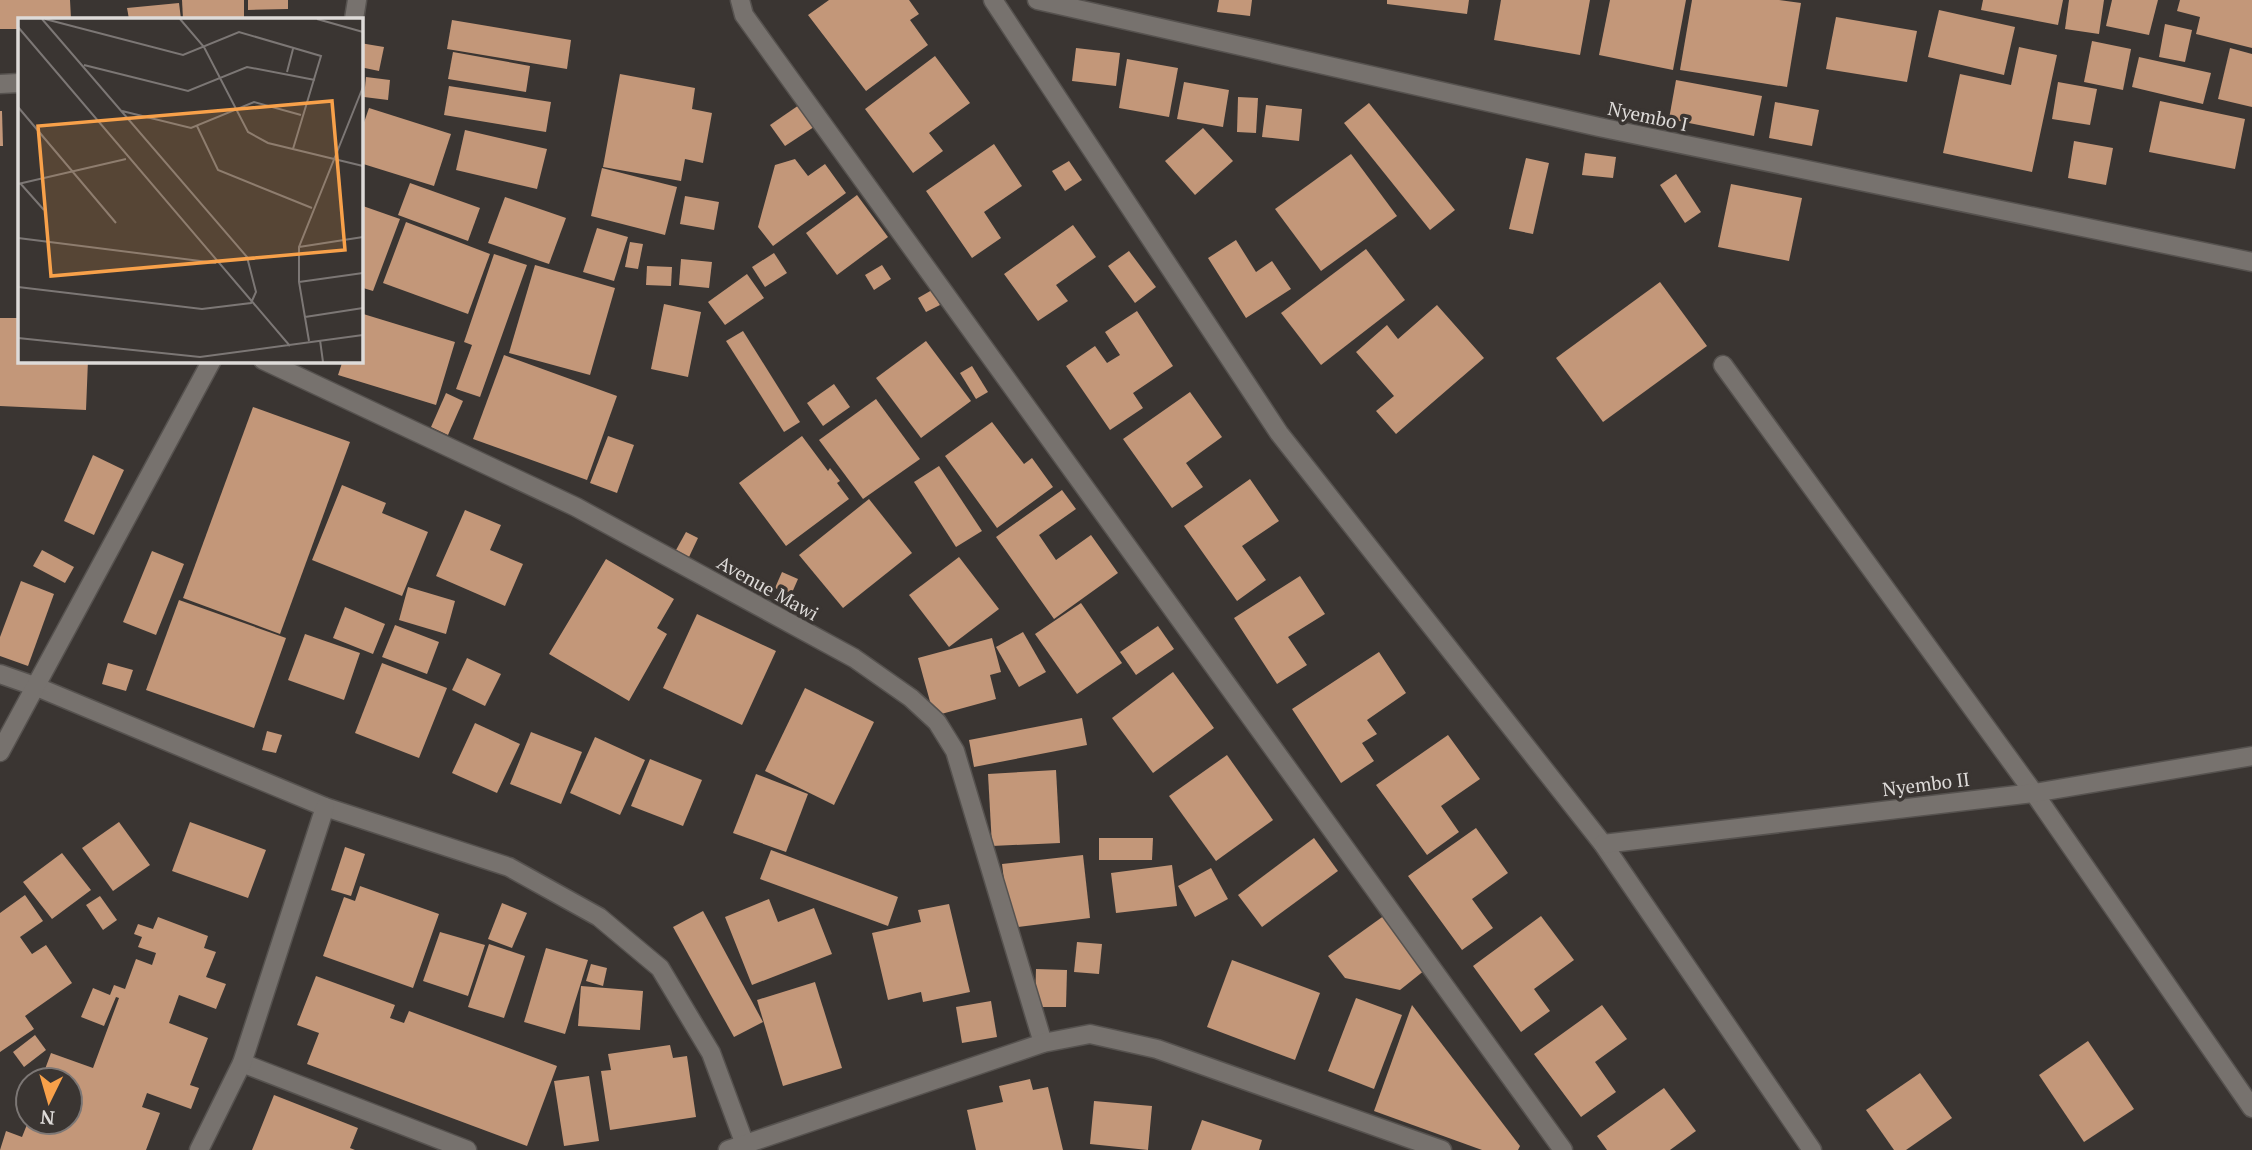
<svg xmlns="http://www.w3.org/2000/svg" width="2252" height="1150" font-family="'PT Serif',serif">
  <rect width="100%" height="100%" fill="#3a3532"/>
  <!-- building -->
  <g fill="#c39779">
    <path d="M0 0H70L71 19H19V29H0Z"/>
    <path d="M182 0H244V19H183Z"/>
    <path d="M248 0H288V9L248 10Z"/>
    <path d="M829 0H909L919 14 910 20 928 45 866 91 808 15Z"/>
    <path d="M1219 0H1252L1250 16 1217 12Z"/>
    <path d="M1387 0H1469L1467 14 1387 4Z"/>
    <path d="M1501 0H1590L1580 55 1494 40Z"/>
    <path d="M1610 0H1686L1673 70 1599 55Z"/>
    <path d="M1692 0H1779L1801 3 1787 87 1680 70Z"/>
    <path d="M1983 0H2063L2058 25 1981 10Z"/>
    <path d="M2069 0H2104L2099 34 2065 29Z"/>
    <path d="M2112 0H2158L2149 35 2106 26Z"/>
    <path d="M2180 0H2252V48L2196 34 2200 17 2177 11Z"/>
    <path d="M179 3 181 19H129L127 8Z"/>
    <path d="M1939 10 2015 27 2004 75 1928 57Z"/>
    <path d="M1836 17 1917 31 1907 82 1826 69Z"/>
    <path d="M452 20 571 40 567 69 447 49Z"/>
    <path d="M2165 24 2192 30 2185 62 2159 57Z"/>
    <path d="M2092 41 2131 49 2123 90 2084 82Z"/>
    <path d="M360 43 384 47 379 71 360 67Z"/>
    <path d="M2019 47 2057 55 2032 172 1943 153 1960 74 2011 85Z"/>
    <path d="M1076 48 1120 53 1116 86 1072 81Z"/>
    <path d="M2230 48 2252 54V107L2218 99Z"/>
    <path d="M453 52 530 66 526 92 448 79Z"/>
    <path d="M935 56 970 103 929 133 943 151 913 173 865 109Z"/>
    <path d="M2139 57 2211 73 2203 104 2132 87Z"/>
    <path d="M1127 59 1178 68 1169 117 1119 108Z"/>
    <path d="M620 74 695 88 692 109 712 113 703 163 685 159 681 181 603 167Z"/>
    <path d="M366 77 390 80 388 100 364 97Z"/>
    <path d="M1676 80 1762 96 1754 136 1669 119Z"/>
    <path d="M1184 82 1229 90 1223 127 1177 119Z"/>
    <path d="M2058 82 2097 89 2090 125 2052 119Z"/>
    <path d="M449 86 551 102 546 132 444 115Z"/>
    <path d="M1238 97 1258 98 1256 133 1237 132Z"/>
    <path d="M2160 101 2245 119 2235 169 2149 152Z"/>
    <path d="M1775 102 1819 110 1812 146 1769 138Z"/>
    <path d="M802 103 817 125 785 146 770 125Z"/>
    <path d="M1369 103 1455 210 1430 230 1344 123Z"/>
    <path d="M1266 105 1302 109 1299 141 1262 137Z"/>
    <path d="M369 108 451 134 434 186 360 163V134Z"/>
    <path d="M0 111H2L3 146H0Z"/>
    <path d="M1203 128 1233 161 1195 195 1165 161Z"/>
    <path d="M465 130 547 149 537 189 456 170Z"/>
    <path d="M2074 141 2113 148 2106 185 2068 178Z"/>
    <path d="M994 144 1022 186 984 212 1001 238 972 258 926 191Z"/>
    <path d="M1585 153 1616 157 1613 178 1582 175Z"/>
    <path d="M1351 154 1397 216 1321 271 1275 209Z"/>
    <path d="M1526 158 1549 163 1533 234 1509 229Z"/>
    <path d="M795 159 808 176 825 164 846 193 773 246 758 227 775 165Z"/>
    <path d="M1069 161 1082 180 1065 191 1052 171Z"/>
    <path d="M602 168 677 187 665 235 591 216Z"/>
    <path d="M1676 174 1701 212 1685 223 1660 185Z"/>
    <path d="M410 183 480 208 468 241 398 215Z"/>
    <path d="M1731 184 1802 198 1789 261 1718 247Z"/>
    <path d="M857 195 888 237 837 275 806 233Z"/>
    <path d="M685 196 719 202 714 230 680 224Z"/>
    <path d="M505 197 566 218 549 264 488 243Z"/>
    <path d="M360 205 400 219 373 291 360 287Z"/>
    <path d="M406 222 490 254 468 314 383 283Z"/>
    <path d="M1073 225 1096 257 1056 285 1068 301 1038 321 1004 274Z"/>
    <path d="M597 228 628 237 614 281 583 272Z"/>
    <path d="M1236 240 1256 272 1272 261 1291 289 1246 318 1208 258Z"/>
    <path d="M630 242 643 244 638 269 625 267Z"/>
    <path d="M1366 249 1405 300 1321 365 1281 313Z"/>
    <path d="M1129 251 1156 287 1135 303 1108 266Z"/>
    <path d="M774 253 787 273 765 287 752 267Z"/>
    <path d="M494 254 527 265 480 397 456 389 472 345 464 342Z"/>
    <path d="M681 259 712 262 709 288 679 285Z"/>
    <path d="M535 265 615 288 590 375 509 353Z"/>
    <path d="M882 265 891 279 874 290 865 275Z"/>
    <path d="M647 266 672 267 671 286 646 285Z"/>
    <path d="M747 274 764 298 725 325 708 302Z"/>
    <path d="M1660 282 1707 346 1603 422 1556 358Z"/>
    <path d="M932 290 940 305 926 312 918 298Z"/>
    <path d="M664 304 701 312 688 377 651 369Z"/>
    <path d="M1437 305 1484 358 1396 434 1376 411 1394 396 1356 352 1387 325 1398 339Z"/>
    <path d="M1137 311 1173 366 1133 393 1143 408 1110 430 1066 366 1095 346 1107 363 1120 355 1105 332Z"/>
    <path d="M360 313 455 342 436 405 338 375 343 360H360Z"/>
    <path d="M0 318H19V360H88L86 410 0 406Z"/>
    <path d="M743 331 800 422 784 432 726 341Z"/>
    <path d="M926 341 971 401 921 438 876 378Z"/>
    <path d="M504 355 617 396 587 480 473 439Z"/>
    <path d="M972 366 988 392 976 399 960 373Z"/>
    <path d="M834 384 850 407 823 426 807 403Z"/>
    <path d="M1190 392 1222 437 1186 463 1203 487 1172 508 1123 439Z"/>
    <path d="M446 393 463 401 448 435 431 427Z"/>
    <path d="M876 399 920 459 863 499 819 440Z"/>
    <path d="M253 407 350 442 280 634 183 598Z"/>
    <path d="M992 422 1024 464 1032 458 1053 487 997 528 945 456Z"/>
    <path d="M608 436 634 445 617 493 590 483Z"/>
    <path d="M802 436 828 471 830 468 840 481 837 483 849 499 786 546 739 483Z"/>
    <path d="M93 455 124 470 94 535 64 521Z"/>
    <path d="M939 466 982 531 956 547 914 482Z"/>
    <path d="M1250 479 1279 521 1242 546 1266 580 1237 601 1184 526Z"/>
    <path d="M342 485 386 503 382 513 428 532 402 596 312 560Z"/>
    <path d="M1062 490 1076 509 1039 535 1056 560 1091 535 1118 573 1054 619 996 537Z"/>
    <path d="M869 499 912 553 843 608 799 555Z"/>
    <path d="M465 510 501 525 490 550 523 564 505 606 436 576Z"/>
    <path d="M686 532 698 538 689 557 676 550Z"/>
    <path d="M42 550 74 567 65 583 33 566Z"/>
    <path d="M152 551 184 564 156 635 123 622Z"/>
    <path d="M959 557 999 609 949 647 909 595Z"/>
    <path d="M606 559 674 599 657 628 667 634 629 701 549 654Z"/>
    <path d="M782 572 798 579 791 595 775 588Z"/>
    <path d="M1300 576 1325 614 1288 637 1307 665 1277 684 1234 618Z"/>
    <path d="M21 581 54 594 28 666 0 656V637Z"/>
    <path d="M408 587 455 601 446 634 399 620Z"/>
    <path d="M179 600 286 638 254 728 146 690Z"/>
    <path d="M1081 603 1122 663 1077 694 1035 634Z"/>
    <path d="M345 607 385 624 373 654 333 638Z"/>
    <path d="M697 614 776 651 742 725 663 688Z"/>
    <path d="M395 625 439 642 427 674 382 657Z"/>
    <path d="M1158 626 1174 649 1136 675 1120 652Z"/>
    <path d="M1023 632 1046 672 1019 687 996 647Z"/>
    <path d="M305 634 360 653 344 700 288 680Z"/>
    <path d="M992 638 1001 672 990 675 996 699 934 716 918 658Z"/>
    <path d="M1379 652 1406 693 1367 720 1377 734 1362 743 1374 761 1341 783 1292 709Z"/>
    <path d="M467 658 501 674 485 706 452 690Z"/>
    <path d="M108 663 133 670 126 691 102 684Z"/>
    <path d="M382 663 447 688 419 758 355 733Z"/>
    <path d="M1173 672 1214 728 1153 773 1112 718Z"/>
    <path d="M805 688 874 722 834 805 765 771Z"/>
    <path d="M1082 718 1087 745 974 767 969 740Z"/>
    <path d="M475 723 520 744 497 793 452 773Z"/>
    <path d="M267 731 282 735 276 753 262 750Z"/>
    <path d="M531 732 582 752 561 804 510 784Z"/>
    <path d="M1448 735 1480 779 1441 806 1459 832 1427 855 1376 785Z"/>
    <path d="M595 737 645 760 620 815 570 793Z"/>
    <path d="M1227 755 1273 820 1216 861 1169 796Z"/>
    <path d="M650 759 702 780 683 826 631 806Z"/>
    <path d="M1056 770 1060 843 992 846 988 774Z"/>
    <path d="M756 774 808 794 786 852 733 833Z"/>
    <path d="M119 822 150 865 113 891 82 848Z"/>
    <path d="M190 822 266 850 248 898 172 871Z"/>
    <path d="M1476 828 1508 873 1472 899 1493 928 1462 950 1408 876Z"/>
    <path d="M1099 838H1153L1152 860H1099Z"/>
    <path d="M1314 838 1338 871 1262 927 1238 895Z"/>
    <path d="M345 847 365 854 351 896 331 890Z"/>
    <path d="M771 850 898 897 888 926 760 879Z"/>
    <path d="M62 853 91 890 52 919 23 882Z"/>
    <path d="M1083 855 1090 918 1010 928 1002 864Z"/>
    <path d="M1172 865 1177 906 1116 913 1111 873Z"/>
    <path d="M1211 868 1228 899 1195 917 1178 886Z"/>
    <path d="M360 886 439 914 413 988 323 956 344 897 355 901Z"/>
    <path d="M25 895 43 921 20 937 32 954 46 945 72 983 25 1016 34 1029 0 1052V913Z"/>
    <path d="M100 896 117 920 103 930 86 905Z"/>
    <path d="M769 899 778 922 814 908 832 954 752 985 725 917Z"/>
    <path d="M502 903 527 913 512 948 488 939Z"/>
    <path d="M949 904 970 992 923 1002 921 992 888 1000 872 933 921 922 918 910Z"/>
    <path d="M703 911 763 1022 734 1037 673 927Z"/>
    <path d="M1385 915 1425 970 1400 990 1345 978 1328 956Z"/>
    <path d="M1541 916 1574 960 1534 989 1550 1011 1521 1032 1473 966Z"/>
    <path d="M158 917 208 936 204 948 216 952 206 977 226 984 216 1009 179 995 169 1023 208 1038 190 1085 199 1088 191 1109 147 1093 142 1107 160 1113 146 1150H0L6 1131 22 1137 28 1122H70L73 1109 70 1108V1080H41L51 1053 93 1068 119 998 116 997 104 1026 81 1017 93 988 110 995 114 985 125 989 136 959 152 965 156 953 138 947 142 937 134 934 138 924 153 929Z"/>
    <path d="M440 932 485 945 468 996 423 981Z"/>
    <path d="M1077 942 1102 944 1099 974 1074 972Z"/>
    <path d="M489 944 525 956 504 1018 468 1007Z"/>
    <path d="M546 948 588 960 565 1034 524 1022Z"/>
    <path d="M1232 960 1320 993 1295 1060 1207 1027Z"/>
    <path d="M591 964 607 968 603 986 586 981Z"/>
    <path d="M1036 969 1067 970 1066 1007H1035Z"/>
    <path d="M316 976 395 1005 390 1018 404 1023 409 1011 557 1066 527 1146 307 1064 319 1033 297 1025Z"/>
    <path d="M815 982 842 1068 783 1086 757 1000Z"/>
    <path d="M581 986 643 991 640 1030 578 1026Z"/>
    <path d="M1356 998 1402 1015 1374 1089 1328 1071Z"/>
    <path d="M991 1001 997 1037 962 1043 956 1007Z"/>
    <path d="M1412 1005 1520 1146 1518 1150H1482L1374 1111Z"/>
    <path d="M1602 1005 1627 1039 1595 1062 1616 1092 1581 1117 1534 1054Z"/>
    <path d="M35 1035 46 1050 24 1067 13 1052Z"/>
    <path d="M2088 1041 2134 1109 2084 1142 2039 1075Z"/>
    <path d="M670 1045 673 1058 687 1056 696 1117 610 1130 601 1071 611 1070 608 1054Z"/>
    <path d="M1920 1073 1952 1118 1906 1150H1894L1866 1110Z"/>
    <path d="M589 1076 599 1141 564 1146 554 1081Z"/>
    <path d="M1030 1079 1033 1090 1048 1087 1063 1150H976L967 1110 1003 1102 999 1086Z"/>
    <path d="M1664 1088 1696 1131 1670 1150H1607L1597 1136Z"/>
    <path d="M274 1095 358 1128 350 1148 355 1150H252Z"/>
    <path d="M1094 1101 1152 1106 1148 1150 1090 1144Z"/>
    <path d="M1202 1120 1262 1140 1259 1150H1191Z"/>
  </g>
  <g fill="none" stroke-linecap="round" stroke-linejoin="round">
    <!-- minor casing -->
    <g stroke="#56524f" stroke-width="21">
      <g id="minor">
        <path d="M740 0 744 15 772 54 1563 1150"/>
        <path d="M993 0 1279 433 1603 844 1812 1150"/>
        <path d="M1037 0 1599 127 2252 262"/>
        <path d="M354 19 357 0"/>
        <path d="M0 84 19 83"/>
        <path d="M263 360 576 507 854 658 911 698 937 722 955 751 1043 1043"/>
        <path d="M1723 365 2034 793 2252 1108"/>
        <path d="M0 674 37 687 325 807 509 867 599 917 660 968 711 1053 747 1150"/>
        <path d="M0 752 212 360"/>
        <path d="M1603 844 2034 793 2252 756"/>
        <path d="M242 1063 467 1150"/>
        <path d="M199 1150 242 1063 325 807"/>
        <path d="M728 1150 1043 1043 1090 1034 1157 1049 1442 1150"/>
      </g>
    </g>
    <!-- minor -->
    <use href="#minor" stroke="#77726e" stroke-width="18"/>
  </g>
  <g text-anchor="middle" stroke-width="7" stroke-linejoin="round" paint-order="stroke">
    <!-- street labels -->
    <g font-size="19" fill="#dedbd9" stroke="#3a3532">
      <text transform="translate(1648 116) rotate(12)" y="7">Nyembo I</text>
      <text transform="translate(768 588) rotate(29)" y="7">Avenue Mawi</text>
      <text transform="translate(1926 784) rotate(-7)" y="7">Nyembo II</text>
    </g>
  </g>
  <!-- overview -->
  <g transform="translate(18 18)">
    <rect width="345" height="345" fill="#3a3532"/>
    <path fill="none" stroke="#7c7775" stroke-width="2" d="M27 1 165 37 221 14 303 38 275 131M162 1 186 29 230 114 250 125 345 148M299 1 345 14M0 9 272 328M66 47 170 73 229 49 297 62M269 54 275 31M0 89 98 205M104 93 173 110 236 84 283 97M179 108 200 152 294 190M2 165 26 192M0 166 108 141M0 220 198 245M281 229 345 219M281 264 345 255M0 269 184 291 233 285 238 274 229 239 24 1M287 299 345 290M0 320 182 339 345 317M302 322 305 344M291 323 281 264V229L345 69"/>
    <path fill="#f8a14a" fill-opacity="0.15" stroke="#f8a14a" stroke-width="3.5" d="M314 83 327 232 33 258 20 108Z"/>
    <rect width="345" height="345" fill="none" stroke="#dedbd9" stroke-width="3.5"/>
  </g>
  <!-- north arrow -->
  <g transform="translate(49 1101) rotate(185)"><circle r="33" fill="#3a3532" stroke="#7c7775" stroke-width="2"/>
  <path d="M0-5L12 26L0 18L-12 26Z" fill="#f8a14a"/>
  <text y="-10" font-size="19" font-weight="bold" text-anchor="middle" fill="#dedbd9">N</text>
  </g>
</svg>
